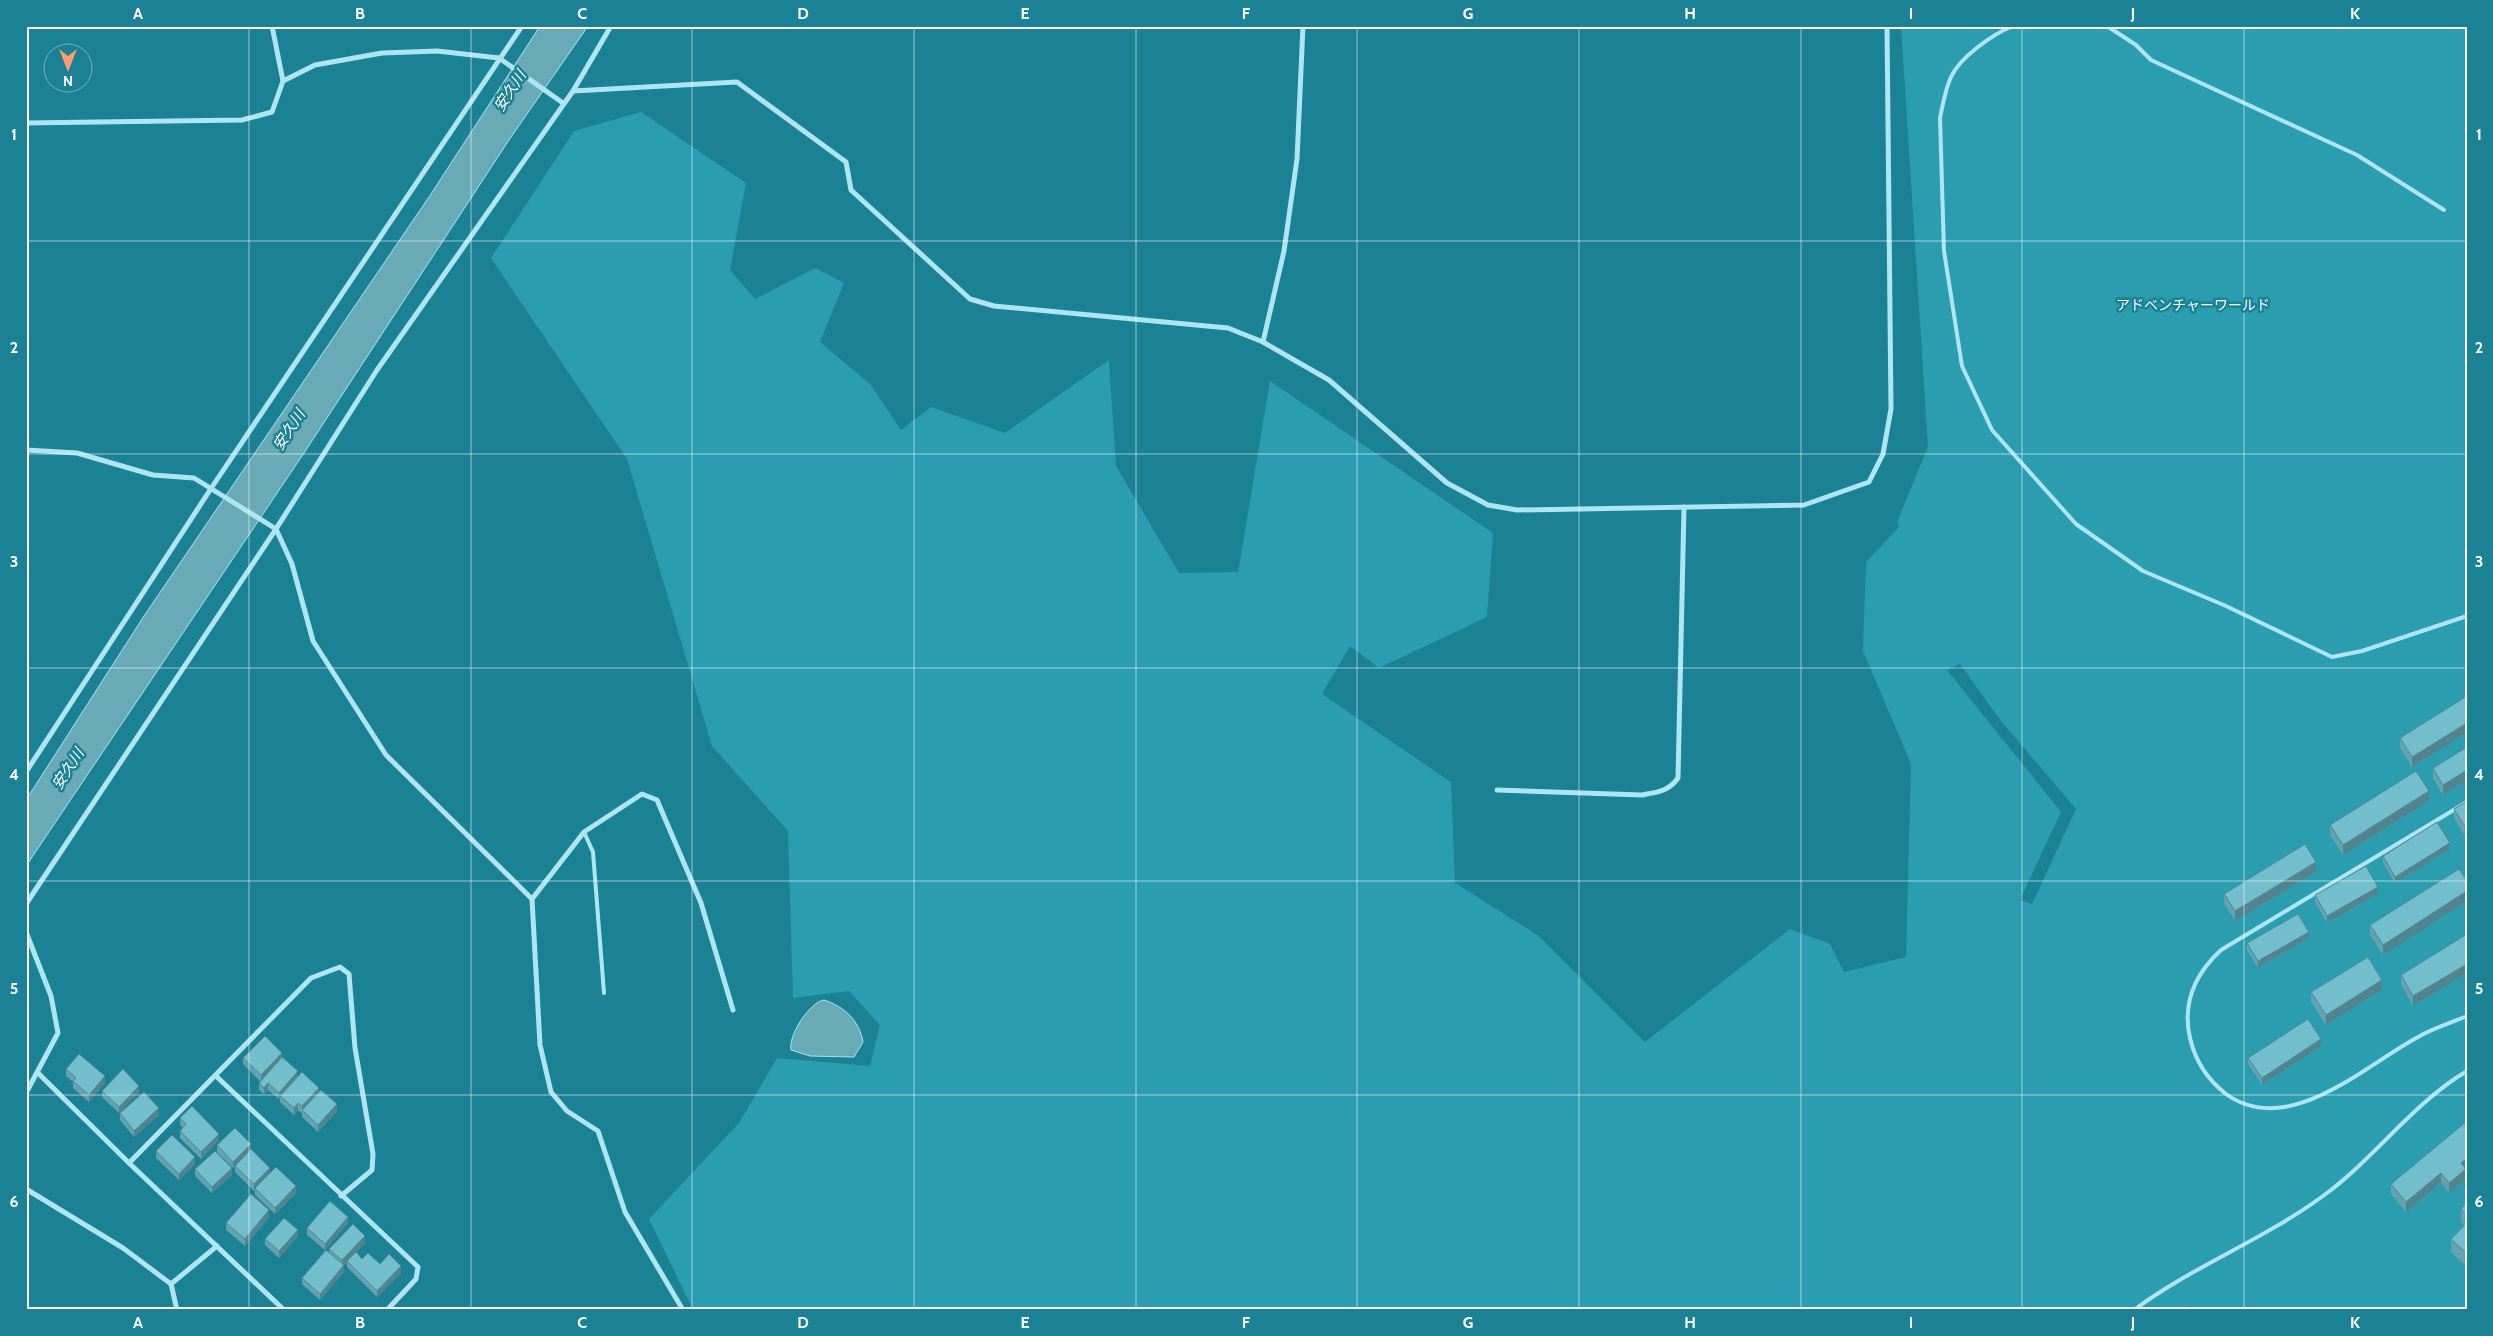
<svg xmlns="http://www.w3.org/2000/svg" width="2493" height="1336" font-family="Cabin,'Noto Sans JP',sans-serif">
  <rect width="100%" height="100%" fill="#1b8195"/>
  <!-- green -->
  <path fill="#2b9db1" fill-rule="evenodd" d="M1901 26H2467V1310H693L649 1219 739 1123 777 1058 870 1066 880 1025 849 991 793 998 788 831 712 746 627 459 491 258 574 131 641 112 746 183 730 270 755 299 815 268 844 283 820 342 870 384 901 430 931 407 1005 433 1109 360 1116 466 1179 573 1238 572 1270 381 1493 533 1487 617 1379 668 1350 646 1322 694 1451 782 1455 883 1539 936 1645 1042 1790 929 1830 944 1844 972 1906 957 1911 764 1863 651 1866 562 1899 527 1897 522 1928 447ZM1960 664 2001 721 2076 809 2032 904 2020 900 2061 812 1947 670Z"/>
  <!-- water -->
  <g fill="#69aab6" stroke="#a2e6f1">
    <path d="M540 26H588L509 140 302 456 26 866V800L144 616 431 194Z"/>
    <path d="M824 1000C845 1007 859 1020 863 1042L854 1057 810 1056 791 1050C788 1035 810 1002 824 1000Z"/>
  </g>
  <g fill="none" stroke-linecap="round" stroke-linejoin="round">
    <!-- lane -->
    <g stroke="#aee5f0" stroke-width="4">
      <path d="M2013 26C1993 34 1960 57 1951 77 1945 90 1943 104 1940 118L1944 251 1962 366 1992 430 2076 524 2143 571 2226 606 2332 657 2362 651 2467 616"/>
      <path d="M2107 26 2136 45 2151 60 2357 155 2444 210"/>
      <path d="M2467 802 2221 950C2195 974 2182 1003 2190 1038 2195 1060 2208 1080 2226 1094 2288 1139 2364 1066 2418 1037 2433 1028 2451 1023 2467 1016"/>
      <path d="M584 832 593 852 604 993"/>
      <path d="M2134 1310C2193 1266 2263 1240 2323 1196 2372 1161 2414 1102 2467 1071"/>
    </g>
    <!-- street -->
    <g stroke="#aee5f0" stroke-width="5">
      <path d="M272 26 283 81"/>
      <path d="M573 91 737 82 846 162 851 190 970 299 994 306 1228 328 1263 342 1329 380 1447 483 1488 505 1517 510 1804 505 1869 482 1883 454 1891 409 1887 26"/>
      <path d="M26 123 242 120 272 112 283 81 315 65 382 53 437 51 499 58 563 103"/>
      <path d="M1263 342 1284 251 1297 159 1303 26"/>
      <path d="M26 450 77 453 153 475 194 478 276 529 292 564 313 641 386 755 532 899 584 832 642 794 657 800 701 903 733 1010"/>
      <path d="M26 772 212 487 522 26"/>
      <path d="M1497 790 1642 795C1658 792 1669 791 1678 778L1684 507"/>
      <path d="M532 899 540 1045 551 1092 567 1111 598 1131 625 1212 683 1310"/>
      <path d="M26 904 276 529 377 370 573 91 611 26"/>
      <path d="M26 932 51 996 58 1033 26 1093"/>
      <path d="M38 1073 129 1163 284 1310"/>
      <path d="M216 1076 418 1267 416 1279 387 1310"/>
      <path d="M129 1163 311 978 340 967 349 974 355 1048 373 1154 372 1170 341 1196"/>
      <path d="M26 1189 123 1248 171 1284 177 1310"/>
      <path d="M171 1284 217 1246"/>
    </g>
  </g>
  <!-- wall -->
  <g fill="#63a3b0">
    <path d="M2467 696V733L2412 767 2400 748V738Z"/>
    <path d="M2467 747V780L2443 795 2433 778V768Z"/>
    <path d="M2429 801 2343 855 2330 835V825Z"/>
    <path d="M2467 801 2466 838 2454 818V809Z"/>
    <path d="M2450 849 2395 883 2383 863V856Z"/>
    <path d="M2316 872 2235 921 2224 903V894Z"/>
    <path d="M2467 881 2383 955 2370 935V925Z"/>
    <path d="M2378 894 2327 923 2315 902V895Z"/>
    <path d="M2467 934V973L2413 1006 2401 984V975Z"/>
    <path d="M2309 938 2258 968 2247 950V943Z"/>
    <path d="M2382 990 2326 1025 2311 1002V992Z"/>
    <path d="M2321 1046 2262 1085 2248 1064V1058Z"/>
    <path d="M282 1057 298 1077 319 1092 337 1111 318 1132 302 1117V1113L298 1110 294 1115 280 1102V1097L279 1099 268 1090 264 1094 259 1090V1083L260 1081 243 1064V1058Z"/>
    <path d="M66 1069 105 1083 89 1102 73 1088V1082L66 1076Z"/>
    <path d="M102 1091 139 1092 119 1113 102 1097Z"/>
    <path d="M120 1113 159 1115 134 1137 120 1120Z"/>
    <path d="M180 1118 219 1140 201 1159 180 1138V1131L183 1128 180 1125Z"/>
    <path d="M217 1145 251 1150 270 1173 296 1193 275 1214 255 1195V1190L254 1191 235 1172V1167L233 1168 217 1152Z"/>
    <path d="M156 1151 195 1164 179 1180 156 1158Z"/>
    <path d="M2466 1168V1179L2449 1193 2441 1183 2406 1212 2391 1194V1184Z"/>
    <path d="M195 1169 232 1175 212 1193 195 1176Z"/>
    <path d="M2467 1202V1267L2451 1252V1239L2464 1225 2461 1221V1209Z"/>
    <path d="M269 1217 245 1246 226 1230V1223Z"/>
    <path d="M348 1223 325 1250 307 1235V1228Z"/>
    <path d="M298 1236 279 1258 265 1245V1239Z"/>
    <path d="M365 1243 356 1252 362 1259 380 1264 401 1273 377 1297 347 1267V1262L344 1265V1272L320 1300 302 1284V1278L329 1253V1249Z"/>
  </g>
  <!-- shaded-wall -->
  <g fill="#508590">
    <path d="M2467 723V733L2412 767V757Z"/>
    <path d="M2467 770V780L2443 795V785Z"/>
    <path d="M2429 791V801L2343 855V845Z"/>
    <path d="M2466 828H2467V837L2466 838Z"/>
    <path d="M2450 843V849L2395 883V877Z"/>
    <path d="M2316 862V872L2235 921V911Z"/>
    <path d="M2378 887V894L2327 923V916Z"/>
    <path d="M2467 891V901L2383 955V945Z"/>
    <path d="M2309 932V938L2258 968V961Z"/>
    <path d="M2467 964V973L2413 1006V996Z"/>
    <path d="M2382 980V990L2326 1025V1015Z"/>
    <path d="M2321 1039V1046L2262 1085V1078Z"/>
    <path d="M282 1053V1059L261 1081V1075Z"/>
    <path d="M298 1071V1078L280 1096V1097L279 1099V1093Z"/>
    <path d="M105 1076V1083L89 1102V1095Z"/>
    <path d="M268 1083V1090L264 1094V1088Z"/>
    <path d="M139 1086V1092L119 1113V1107Z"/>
    <path d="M319 1088V1095L302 1110V1106Z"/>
    <path d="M298 1103V1110L294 1115V1108Z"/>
    <path d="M337 1104V1111L318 1132V1125Z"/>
    <path d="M159 1108V1115L134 1137V1131Z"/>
    <path d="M219 1134V1140L201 1159V1152Z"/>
    <path d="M251 1144V1151L233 1168V1162Z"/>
    <path d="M195 1157V1164L179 1180V1174Z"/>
    <path d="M2467 1158V1167L2461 1173V1163Z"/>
    <path d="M232 1168V1175L212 1193V1187Z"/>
    <path d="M270 1168V1174L255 1188 254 1191V1184Z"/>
    <path d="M2466 1169V1179L2449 1193V1183Z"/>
    <path d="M2441 1173V1183L2406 1212V1202Z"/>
    <path d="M296 1186V1193L275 1214V1208Z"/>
    <path d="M269 1210V1217L245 1246V1239Z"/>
    <path d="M348 1217V1223L325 1250V1244Z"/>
    <path d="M298 1230V1236L279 1258V1251Z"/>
    <path d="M365 1236V1243L342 1267V1260Z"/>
    <path d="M344 1265V1272L320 1300V1294Z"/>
    <path d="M401 1266V1273L377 1297V1291Z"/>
  </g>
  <!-- building -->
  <g fill="#73becd" stroke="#508590">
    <path d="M2467 696V723L2412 757 2400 738Z"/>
    <path d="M2467 747V770L2443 785 2433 768Z"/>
    <path d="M2416 771 2429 791 2343 845 2330 825Z"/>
    <path d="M2467 801V828H2466L2454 809Z"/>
    <path d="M2437 822 2450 843 2395 877 2383 856Z"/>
    <path d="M2305 844 2316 862 2235 911 2224 894Z"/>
    <path d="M2366 866 2378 887 2327 916 2315 895Z"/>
    <path d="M2459 869 2467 881V891L2383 945 2370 925Z"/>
    <path d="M2298 914 2309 932 2258 961 2247 943Z"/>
    <path d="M2467 934V964L2413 996 2401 975Z"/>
    <path d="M2368 957 2382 980 2326 1015 2311 992Z"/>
    <path d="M2308 1019 2321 1039 2262 1078 2248 1058Z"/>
    <path d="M265 1036 282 1053 261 1075 243 1058Z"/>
    <path d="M79 1054 105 1076 89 1095 73 1081 76 1078 66 1069Z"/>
    <path d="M282 1057 298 1071 279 1093 268 1083 264 1088 259 1083Z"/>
    <path d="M123 1069 139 1086 119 1107 102 1091Z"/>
    <path d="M302 1072 319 1088 302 1106 298 1103 294 1108 280 1096Z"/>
    <path d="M321 1090 337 1104 318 1125 302 1110Z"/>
    <path d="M144 1092 159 1108 134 1131 120 1113Z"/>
    <path d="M192 1106 219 1134 201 1152 180 1131 186 1124 180 1118Z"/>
    <path d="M2467 1121V1158L2461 1163 2466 1169 2449 1183 2441 1173 2406 1202 2391 1184Z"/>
    <path d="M235 1128 251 1144 233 1162 217 1145Z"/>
    <path d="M172 1135 195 1157 179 1174 156 1151Z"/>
    <path d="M251 1149 270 1168 254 1184 235 1166Z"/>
    <path d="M215 1151 232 1168 212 1187 195 1169Z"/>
    <path d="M276 1167 296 1186 275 1208 255 1188Z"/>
    <path d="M251 1194 269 1210 245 1239 226 1223Z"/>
    <path d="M330 1201 348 1217 325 1244 307 1228Z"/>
    <path d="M2467 1202V1215L2461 1209Z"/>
    <path d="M284 1218 298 1230 279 1251 265 1239Z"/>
    <path d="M2467 1223V1254L2451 1239Z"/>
    <path d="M353 1224 365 1236 342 1260 329 1249Z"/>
    <path d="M326 1250 344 1265 320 1294 302 1278Z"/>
    <path d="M356 1252 362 1259 368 1253 380 1264 389 1254 401 1266 377 1291 347 1261Z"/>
    <path d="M2184 1305 2189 1310H2180Z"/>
  </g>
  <!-- grid -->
  <path fill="none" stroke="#fff" stroke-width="1" stroke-opacity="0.55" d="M249 26V1310M471 26V1310M692 26V1310M914 26V1310M1136 26V1310M1357 26V1310M1579 26V1310M1801 26V1310M2022 26V1310M2244 26V1310M26 241H2467M26 454H2467M26 668H2467M26 881H2467M26 1095H2467"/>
  <g text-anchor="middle" stroke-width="5" stroke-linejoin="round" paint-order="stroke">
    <!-- park labels -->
    <g font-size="14" fill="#fdfeff" stroke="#1b8195">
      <text x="2193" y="310">アドベンチャーワールド</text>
    </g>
    <!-- water labels -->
    <g font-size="15" font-style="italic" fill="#fff" stroke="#1b8195">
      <text transform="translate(510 91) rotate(-57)" y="5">安久川</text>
      <text transform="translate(289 430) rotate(-57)" y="5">安久川</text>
      <text transform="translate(68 769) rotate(-57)" y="5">安久川</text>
    </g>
  </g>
  <!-- border -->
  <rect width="2493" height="1336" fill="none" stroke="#1b8195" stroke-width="55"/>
  <!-- north arrow -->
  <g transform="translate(68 68) rotate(180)"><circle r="24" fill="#1b8195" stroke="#76b3bf"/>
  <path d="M0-4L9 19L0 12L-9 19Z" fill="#ff9b6d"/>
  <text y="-8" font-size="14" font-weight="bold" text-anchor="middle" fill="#ffffff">N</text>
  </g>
  <rect x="28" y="28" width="2438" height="1280" fill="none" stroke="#fff" stroke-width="2"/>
  <g font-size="16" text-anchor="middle" font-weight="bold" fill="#fff">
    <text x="138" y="19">A</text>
    <text x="360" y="19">B</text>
    <text x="582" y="19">C</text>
    <text x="803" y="19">D</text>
    <text x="1025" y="19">E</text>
    <text x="1246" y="19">F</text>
    <text x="1468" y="19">G</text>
    <text x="1690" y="19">H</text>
    <text x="1911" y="19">I</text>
    <text x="2133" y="19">J</text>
    <text x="2355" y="19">K</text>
    <text x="14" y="140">1</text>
    <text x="2479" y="140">1</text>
    <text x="14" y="353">2</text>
    <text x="2479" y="353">2</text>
    <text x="14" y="567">3</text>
    <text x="2479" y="567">3</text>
    <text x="14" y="780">4</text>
    <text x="2479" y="780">4</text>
    <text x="14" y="994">5</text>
    <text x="2479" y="994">5</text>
    <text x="14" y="1207">6</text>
    <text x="2479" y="1207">6</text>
    <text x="138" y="1328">A</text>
    <text x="360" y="1328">B</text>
    <text x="582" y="1328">C</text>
    <text x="803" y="1328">D</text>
    <text x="1025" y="1328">E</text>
    <text x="1246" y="1328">F</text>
    <text x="1468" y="1328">G</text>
    <text x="1690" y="1328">H</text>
    <text x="1911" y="1328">I</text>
    <text x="2133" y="1328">J</text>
    <text x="2355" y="1328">K</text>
  </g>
</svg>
